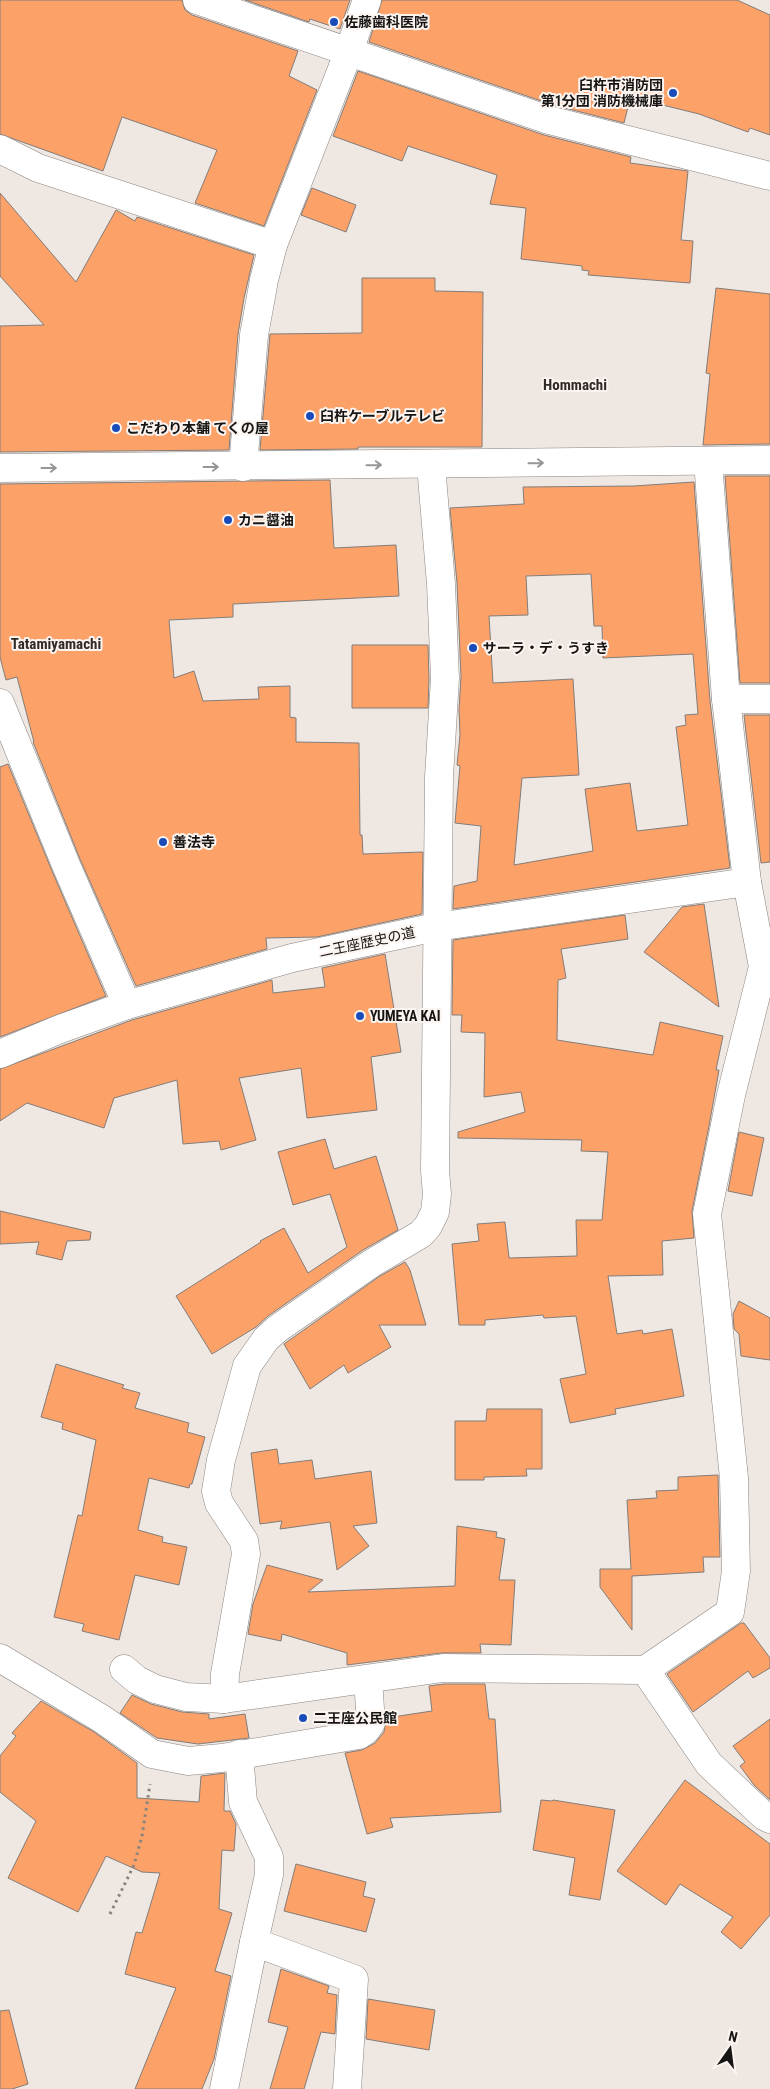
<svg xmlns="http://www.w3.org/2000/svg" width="770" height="2089" font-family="'Roboto Condensed','Noto Sans JP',sans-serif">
  <rect width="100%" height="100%" fill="#eee7e2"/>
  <!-- building -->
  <g fill="#fca269" stroke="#837c79" fill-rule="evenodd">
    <path d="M0 0H182L185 10 192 15 298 51 289 76 317 90 264 226 195 203 217 150 122 117 103 171 0 134Z"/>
    <path d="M245 0H350L340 29 310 19 309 22Z"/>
    <path d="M382 0H737L770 15V135L750 128 748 132 699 114 634 98 633 104 629 103 624 123 553 105 369 42Z"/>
    <path d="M358 71 544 135 631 157 630 163 688 171 681 240 693 241 690 283 588 275 589 271 582 270V266L521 259 526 208 490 204 497 175 408 146 402 161 333 136Z"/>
    <path d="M312 188 356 205 346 232 301 215Z"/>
    <path d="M0 193 76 282 116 210 135 221 137 217 254 255 244 298 238 334 229 450 0 452V326L44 325 0 276Z"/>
    <path d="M362 278H435V291L483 292 482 447H358V449L260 450 270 334 362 333Z"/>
    <path d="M716 288 770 294V444L703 445 710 374 706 373Z"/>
    <path d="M725 476H770V683H740Z"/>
    <path d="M330 480 334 548 396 545 399 596 233 604V617L169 620 174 678 194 671 203 701 259 699 258 687 290 686V717L296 718V742L359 743 360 835H362L363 854 423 852 422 914 317 937 266 938 267 949 136 986 80 859 33 742H34L17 677 6 680 0 657V484Z"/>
    <path d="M694 482 710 701 730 868 453 909 454 886 477 881 481 826 455 823 460 766 457 765 460 735 459 710 461 677 457 583 450 508 524 504 523 487 634 486ZM591 574 594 626H602L603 658 693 654 698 714 685 715 686 725 676 727 688 825 637 831 630 783 585 789 593 851 514 865 522 778 579 775 573 679 493 683 489 616 528 615 526 576Z"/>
    <path d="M352 645H428L429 678 428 708H352Z"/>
    <path d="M744 715H770V862L761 863Z"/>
    <path d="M8 764 52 871 106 996 0 1037V767Z"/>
    <path d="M704 904 719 1007 644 952 682 907Z"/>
    <path d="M625 915 628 939 561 949 566 978 558 980 557 1040 653 1055 660 1022 723 1036 716 1070H719L709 1126 692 1211 694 1238 662 1241 663 1275 608 1276 617 1334 642 1330 643 1334 672 1329 684 1396 615 1409 616 1414 570 1423 560 1379 586 1374 576 1316 544 1318 543 1315 485 1320V1325H459L452 1244 479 1241 477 1224 505 1222 509 1258 577 1256 576 1220H602L608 1152 581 1151 582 1140 458 1138V1132L525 1112 521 1092 484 1097 485 1033 461 1032 462 1015H452L453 940Z"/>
    <path d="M385 954 401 1052 371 1057 377 1110 307 1118 301 1068 239 1078 256 1140 221 1150 219 1141 183 1144 177 1080 114 1098 104 1128 27 1103 0 1121V1069L132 1020 272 980 273 993 325 987 322 968Z"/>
    <path d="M739 1132 764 1138 752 1196 728 1191Z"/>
    <path d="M325 1139 334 1169 376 1156 398 1230 363 1250 268 1316 256 1327 212 1354 176 1296 261 1242 260 1241 284 1228 308 1273 347 1247 330 1194 293 1205 278 1152Z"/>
    <path d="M0 1211 91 1232 90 1240 67 1241 62 1260 36 1254 39 1242 0 1244Z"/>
    <path d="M405 1262 410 1270 426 1325H379L391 1347 348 1373 344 1365 310 1389 284 1344 380 1276Z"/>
    <path d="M739 1301 770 1318V1360L741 1356 739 1334 734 1329 733 1314Z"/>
    <path d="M56 1364 124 1385 122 1388 140 1393 135 1408 189 1423 187 1432 205 1437 192 1484H190L189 1488 149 1478 138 1530 163 1537 162 1542 187 1547 179 1585 135 1575 119 1640 82 1631 84 1624 54 1617 78 1515 82 1516 96 1440 62 1429 63 1423 41 1417Z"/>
    <path d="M487 1409H542V1469H526L527 1476 484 1477V1480H455V1421H486Z"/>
    <path d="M277 1449 279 1464 312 1460 315 1479 371 1471 377 1523 353 1526 369 1546 337 1570 330 1522 280 1529 282 1521 260 1524 251 1453Z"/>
    <path d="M718 1475 720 1557H703L704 1572 632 1576V1630L600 1587V1569H631L627 1500 657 1498 656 1491 678 1490V1477Z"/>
    <path d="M457 1526 497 1532 496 1537 505 1539 499 1580H515L511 1645 480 1644 481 1653H441L347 1665V1653L282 1634 281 1641 248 1634 253 1604 267 1565 323 1580 308 1592 455 1586Z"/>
    <path d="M741 1623H744L770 1658V1668L753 1678 748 1671 693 1712 667 1674Z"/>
    <path d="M444 1684H485L489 1719H495L501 1812 390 1818 393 1827 367 1834 345 1753 362 1750 375 1743 384 1732 386 1718 432 1711 429 1686Z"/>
    <path d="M132 1695 151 1704 182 1712 209 1714V1719L245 1714 249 1738 198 1744 157 1738 120 1713Z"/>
    <path d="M41 1701 94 1732 137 1763V1798L199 1802 201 1776 225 1773 224 1811H230L236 1824 234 1851 222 1850 219 1909 232 1913 215 1971 231 1976 214 2059 202 2089H135L176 1988 125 1974 136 1932 142 1933 160 1873 142 1872 106 1856 78 1912 8 1878 36 1821 0 1792V1756L16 1736 12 1733Z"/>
    <path d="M770 1719V1800L754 1785 740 1766 745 1762 733 1746Z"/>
    <path d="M685 1780 770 1844V1915L741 1949 721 1932 733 1917 680 1884 666 1905 617 1871Z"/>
    <path d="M541 1800 552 1801 553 1800 615 1810 600 1900 569 1895 575 1858 533 1850Z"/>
    <path d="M296 1864 366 1882 363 1896 375 1899 366 1932 284 1911Z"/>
    <path d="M281 1969 329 1986 327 1993 337 1995 335 2034 321 2032 304 2089H270L288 2027 268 2022Z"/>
    <path d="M368 1999 435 2010 429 2050 366 2039Z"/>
    <path d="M9 2010 28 2084 12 2089H0V2011Z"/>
  </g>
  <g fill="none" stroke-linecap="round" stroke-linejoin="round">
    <!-- minor casing -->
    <g stroke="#8c8581" stroke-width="29">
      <g id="minor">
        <path d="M197 0 549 120 770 176"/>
        <path d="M0 149 38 168 273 245"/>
        <path d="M243 467 254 335 264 280 273 245 349 51 367 0"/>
        <path d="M0 468 770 460"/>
        <path d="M726 699H770"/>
        <path d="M0 703 66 865 127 1005"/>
        <path d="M0 1054 60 1029 127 1005 292 958 436 927 747 882"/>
        <path d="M0 1658 102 1719 152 1754 188 1761 222 1758 359 1735 366 1730 371 1723 368 1680"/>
        <path d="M124 1669 137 1680 155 1689 186 1697 224 1699 443 1668 645 1670 730 1612 736 1571 734 1478 707 1214 731 1095 763 967 747 882 726 699 708 461"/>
        <path d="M645 1670 709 1764 764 1816 770 1819"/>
        <path d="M224 1699 225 1674 246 1554 244 1541 219 1503 216 1491 221 1460 247 1366 266 1339 277 1329 372 1263 421 1234 428 1226 435 1212 437 1194 435 1171 439 777 445 678 441 584 431 465"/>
        <path d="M239 1754 243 1802 269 1857V1875L254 1942 354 1979 347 2089"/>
        <path d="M224 2089 254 1942"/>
      </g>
    </g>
    <!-- path -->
    <path stroke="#87837f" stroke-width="3" stroke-dasharray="2.5 4" stroke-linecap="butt" d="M110 1914 134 1865 142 1836 150 1784"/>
    <!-- minor -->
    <use href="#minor" stroke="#fff" stroke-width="28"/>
  </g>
  <!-- one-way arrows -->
  <defs><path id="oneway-shaft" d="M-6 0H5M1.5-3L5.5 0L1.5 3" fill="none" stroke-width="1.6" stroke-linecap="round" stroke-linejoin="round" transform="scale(1.25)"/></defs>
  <g stroke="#979695">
    <use href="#oneway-shaft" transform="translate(536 463) rotate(-1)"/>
    <use href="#oneway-shaft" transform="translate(374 465) rotate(-1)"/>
    <use href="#oneway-shaft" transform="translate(211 467)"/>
    <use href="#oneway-shaft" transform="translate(49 468)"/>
  </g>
  <!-- markers -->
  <g fill="#194cb8" stroke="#fbf4f0" stroke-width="2">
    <circle cx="334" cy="22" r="5"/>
    <circle cx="673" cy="93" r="5"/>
    <circle cx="310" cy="416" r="5"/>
    <circle cx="116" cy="428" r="5"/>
    <circle cx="228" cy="520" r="5"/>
    <circle cx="473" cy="648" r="5"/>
    <circle cx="163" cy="842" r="5"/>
    <circle cx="360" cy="1016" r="5"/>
    <circle cx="303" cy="1718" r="5"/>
  </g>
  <g text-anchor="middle" stroke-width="4" stroke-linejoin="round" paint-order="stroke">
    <!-- poi labels -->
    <g font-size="14" font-weight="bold" fill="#171513" stroke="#fbf4f0" text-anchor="start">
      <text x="344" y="27">佐藤歯科医院</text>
      <text x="663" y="90" text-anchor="end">臼杵市消防団<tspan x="663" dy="16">第1分団 消防機械庫</tspan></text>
      <text x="320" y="421">臼杵ケーブルテレビ</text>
      <text x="126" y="433">こだわり本舗 てくの屋</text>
      <text x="238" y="525">カニ醤油</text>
      <text x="483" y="653">サーラ・デ・うすき</text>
      <text x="173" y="847">善法寺</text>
      <text x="370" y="1021">YUMEYA KAI</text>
      <text x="313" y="1723">二王座公民館</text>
    </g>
    <!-- street labels -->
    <g font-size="14" fill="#171513" stroke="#fbf4f0">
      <text transform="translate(367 942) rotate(-12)" y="5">二王座歴史の道</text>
    </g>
    <!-- neighbourhood labels -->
    <g font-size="15" font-weight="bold" fill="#312b28" stroke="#fbf4f0">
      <text x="575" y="390">Hommachi</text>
      <text x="56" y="649">Tatamiyamachi</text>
    </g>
  </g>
  <!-- north arrow -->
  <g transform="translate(730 2049) rotate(14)" stroke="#fbf4f0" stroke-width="4" paint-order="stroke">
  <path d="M0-4L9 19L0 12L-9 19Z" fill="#171513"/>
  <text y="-8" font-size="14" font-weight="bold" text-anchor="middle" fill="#171513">N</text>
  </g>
</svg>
